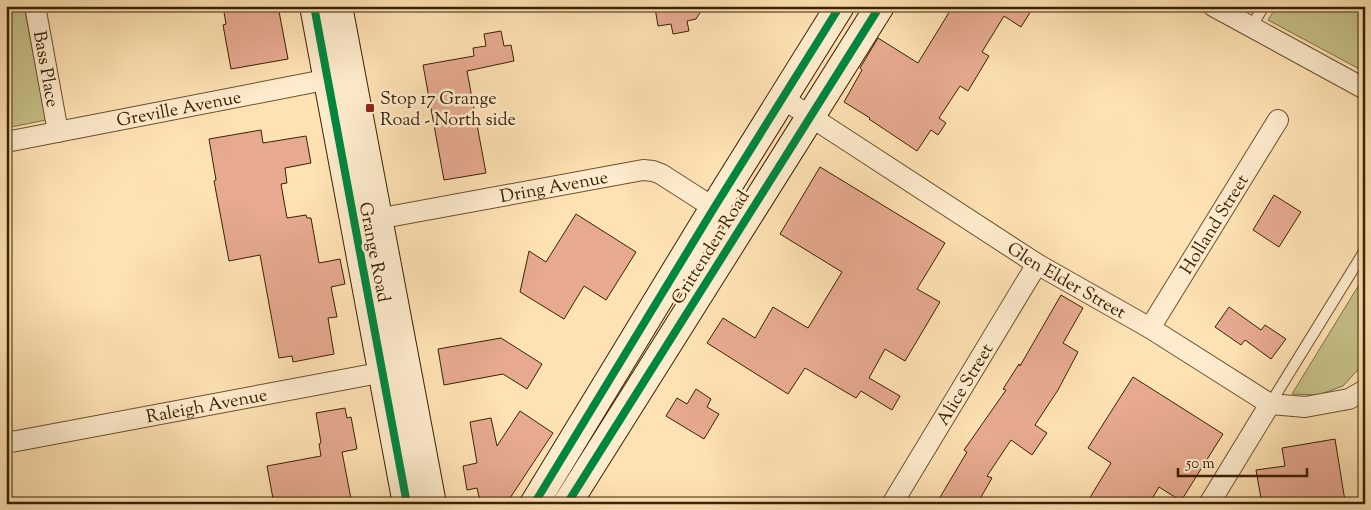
<svg xmlns="http://www.w3.org/2000/svg" width="1371" height="510" font-family="'Sorts Mill Goudy',serif">
  <rect width="100%" height="100%" fill="#ffe2b4"/>
  <filter id="stains"><feTurbulence type="fractalNoise" baseFrequency=".004" numOctaves="4"/><feColorMatrix values="0 0 0 0 .2 0 0 0 0 .09 0 0 0 0 .02 0 0 0 .5 -.17"/></filter>
  <radialGradient id="worn" r=".72"><stop offset=".6" stop-color="#630" stop-opacity="0"/><stop offset="1" stop-color="#630" stop-opacity=".3"/></radialGradient>
  <!-- green -->
  <g fill="#c7c189" stroke="#807245">
    <path d="M6 6H24L46 120 6 128Z"/>
    <path d="M1277 6H1365V72L1268 20Z"/>
    <path d="M1365 275V362L1343 386 1318 395 1292 394Z"/>
  </g>
  <!-- building -->
  <g fill="#e7aa90" stroke="#382201">
    <path d="M223 6H278L288 59 231 69 223 25 226 24Z"/>
    <path d="M664 6H704L696 19 687 21 689 31 673 34 671 24 658 26 655 8Z"/>
    <path d="M953 6H1034L1021 27 1004 16 982 52 989 56 968 91 960 86 939 118 946 123 938 135 931 130 917 151 869 119 870 118 844 102 862 70 860 68 878 38 918 63Z"/>
    <path d="M501 31 504 46 511 45 514 61 467 71 486 173 444 180 423 65 474 56 473 48 486 46 484 34Z"/>
    <path d="M261 130 263 143 306 136 311 163 285 168 287 183 281 184 287 218 306 215 307 218H311L319 263 340 259 345 284 331 287 337 317 328 318 334 354 293 362 292 356 279 358 260 255 229 261 214 181 216 180 209 139Z"/>
    <path d="M820 167 945 243 917 289 940 302 905 361 885 349 869 378 900 396 892 410 861 391 856 398 805 368 788 394 707 343 723 318 755 338 773 307 808 328 842 272 780 234Z"/>
    <path d="M1274 195 1301 212 1279 247 1253 230Z"/>
    <path d="M576 214 636 252 606 300 584 286 564 319 520 292 529 251 546 262Z"/>
    <path d="M1061 295 1083 308 1063 343 1078 352 1058 390 1035 425 1047 433 1032 455 1011 440 987 476 992 478 977 504H936L967 452 964 450 1006 390 1003 389 1019 364 1020 366Z"/>
    <path d="M1229 307 1261 330 1265 325 1286 339 1271 359 1245 340 1241 345 1215 327Z"/>
    <path d="M501 338 542 364 527 389 503 374 444 385 438 349Z"/>
    <path d="M1133 377 1223 434 1181 501 1159 487 1149 504H1086L1111 463 1088 448Z"/>
    <path d="M696 389 711 399 707 407 719 414 704 439 666 416 677 398 687 404Z"/>
    <path d="M345 408 347 418 351 417 357 449 342 452 352 504H274L267 466 321 456 319 444 321 443 316 413Z"/>
    <path d="M520 411 553 433 510 498 500 504H489L479 497 477 488 467 490 463 466 477 463 470 422 491 418 497 446Z"/>
    <path d="M1335 439 1345 501 1325 504H1262L1256 470 1285 466 1282 448Z"/>
  </g>
  <g fill="none" stroke-linecap="round" stroke-linejoin="round">
    <!-- lane casing -->
    <g stroke="#6a522e" stroke-width="12">
      <g id="lane">
        <path d="M1251 27 1264 6"/>
        <path d="M1270 404 1365 250"/>
      </g>
    </g>
    <!-- street casing -->
    <g stroke="#6a522e" stroke-width="22">
      <g id="street">
        <path id="s1" d="M35 6 58 132"/>
        <path d="M1213 6 1365 89"/>
        <path id="s2" d="M782 98 1037 264 1150 328 1270 404 1305 407 1349 399 1365 390"/>
        <path id="s3" d="M6 142 340 77"/>
        <path id="s4" d="M366 221 643 170 653 171 661 174 714 208 741 227"/>
        <path id="s5" d="M1150 328 1278 120"/>
        <path id="s6" d="M6 443 395 370"/>
        <path id="s7" d="M892 504 1037 264"/>
        <path d="M1209 504 1270 404"/>
      </g>
    </g>
    <!-- secondary casing -->
    <g stroke="#382201" stroke-width="30">
      <g id="secondary">
        <path d="M314 6 407 504"/>
        <path d="M338 6 432 504"/>
        <path d="M534 504 714 208 840 6"/>
        <path d="M567 504 880 6"/>
      </g>
    </g>
    <!-- lane -->
    <use href="#lane" stroke="#ffecce" stroke-width="10"/>
    <!-- street -->
    <use href="#street" stroke="#ffecce" stroke-width="20"/>
    <!-- secondary -->
    <use href="#secondary" stroke="#ffecce" stroke-width="28"/>
    <!-- cycleway casing -->
    <g stroke="#ffecce" stroke-width="11">
      <g id="cycleway">
        <path d="M314 6 407 504"/>
        <path d="M534 504 714 208 840 6"/>
        <path d="M567 504 880 6"/>
      </g>
    </g>
    <!-- cycleway -->
    <use href="#cycleway" stroke="#00873e" stroke-width="8"/>
  </g>
  <!-- markers -->
  <rect fill="#8f2418" stroke="#ffecce" stroke-width="2" x="365" y="103" width="10" height="10" rx="2.5"/>
  <g text-anchor="middle" stroke-width="5" stroke-linejoin="round" paint-order="stroke">
    <!-- street labels -->
    <g font-size="18" fill="#382201" stroke="#ffecce">
      <text dy="6" stroke="none"><textPath href="#s1" startOffset="64">Bass Place</textPath></text>
      <text dy="6" stroke="none"><textPath href="#s3" startOffset="176">Greville Avenue</textPath></text>
      <text dy="6" stroke="none"><textPath href="#s4" startOffset="191">Dring Avenue</textPath></text>
      <text dy="6" stroke="none"><textPath href="#s5" startOffset="122">Holland Street</textPath></text>
      <text transform="translate(710 247) rotate(-58)" y="6">Crittenden Road</text>
      <text transform="translate(375 252) rotate(79)" y="6">Grange Road</text>
      <text dy="6" stroke="none"><textPath href="#s2" startOffset="338">Glen Elder Street</textPath></text>
      <text dy="6" stroke="none"><textPath href="#s7" startOffset="140">Alice Street</textPath></text>
      <text dy="6" stroke="none"><textPath href="#s6" startOffset="204">Raleigh Avenue</textPath></text>
    </g>
    <!-- poi labels -->
    <g font-size="18" fill="#382201" stroke="#ffecce" text-anchor="start">
      <text x="380" y="104">Stop 17 Grange<tspan x="380" dy="21">Road - North side</tspan></text>
    </g>
  </g>
  <!-- margin -->
  <rect width="1371" height="510" fill="none" stroke="#ffe2b4" stroke-width="25"/>
  <rect x="8" y="8" width="1356" height="495" fill="none" stroke="#382201" stroke-width="2.5"/>
  <rect x="12" y="12" width="1346" height="485" fill="none" stroke="#382201"/>
  <!-- scale -->
  <path d="M1178 468v8h129v-8" fill="none" stroke="#382201" stroke-width="2.5"/>
  <text x="1186" y="468" font-size="15" fill="#382201" stroke="#ffecce" stroke-width="4" paint-order="stroke">50 m</text>
  <rect width="100%" height="100%" filter="url(#stains)"/>
  <rect width="100%" height="100%" fill="url(#worn)"/>
</svg>
